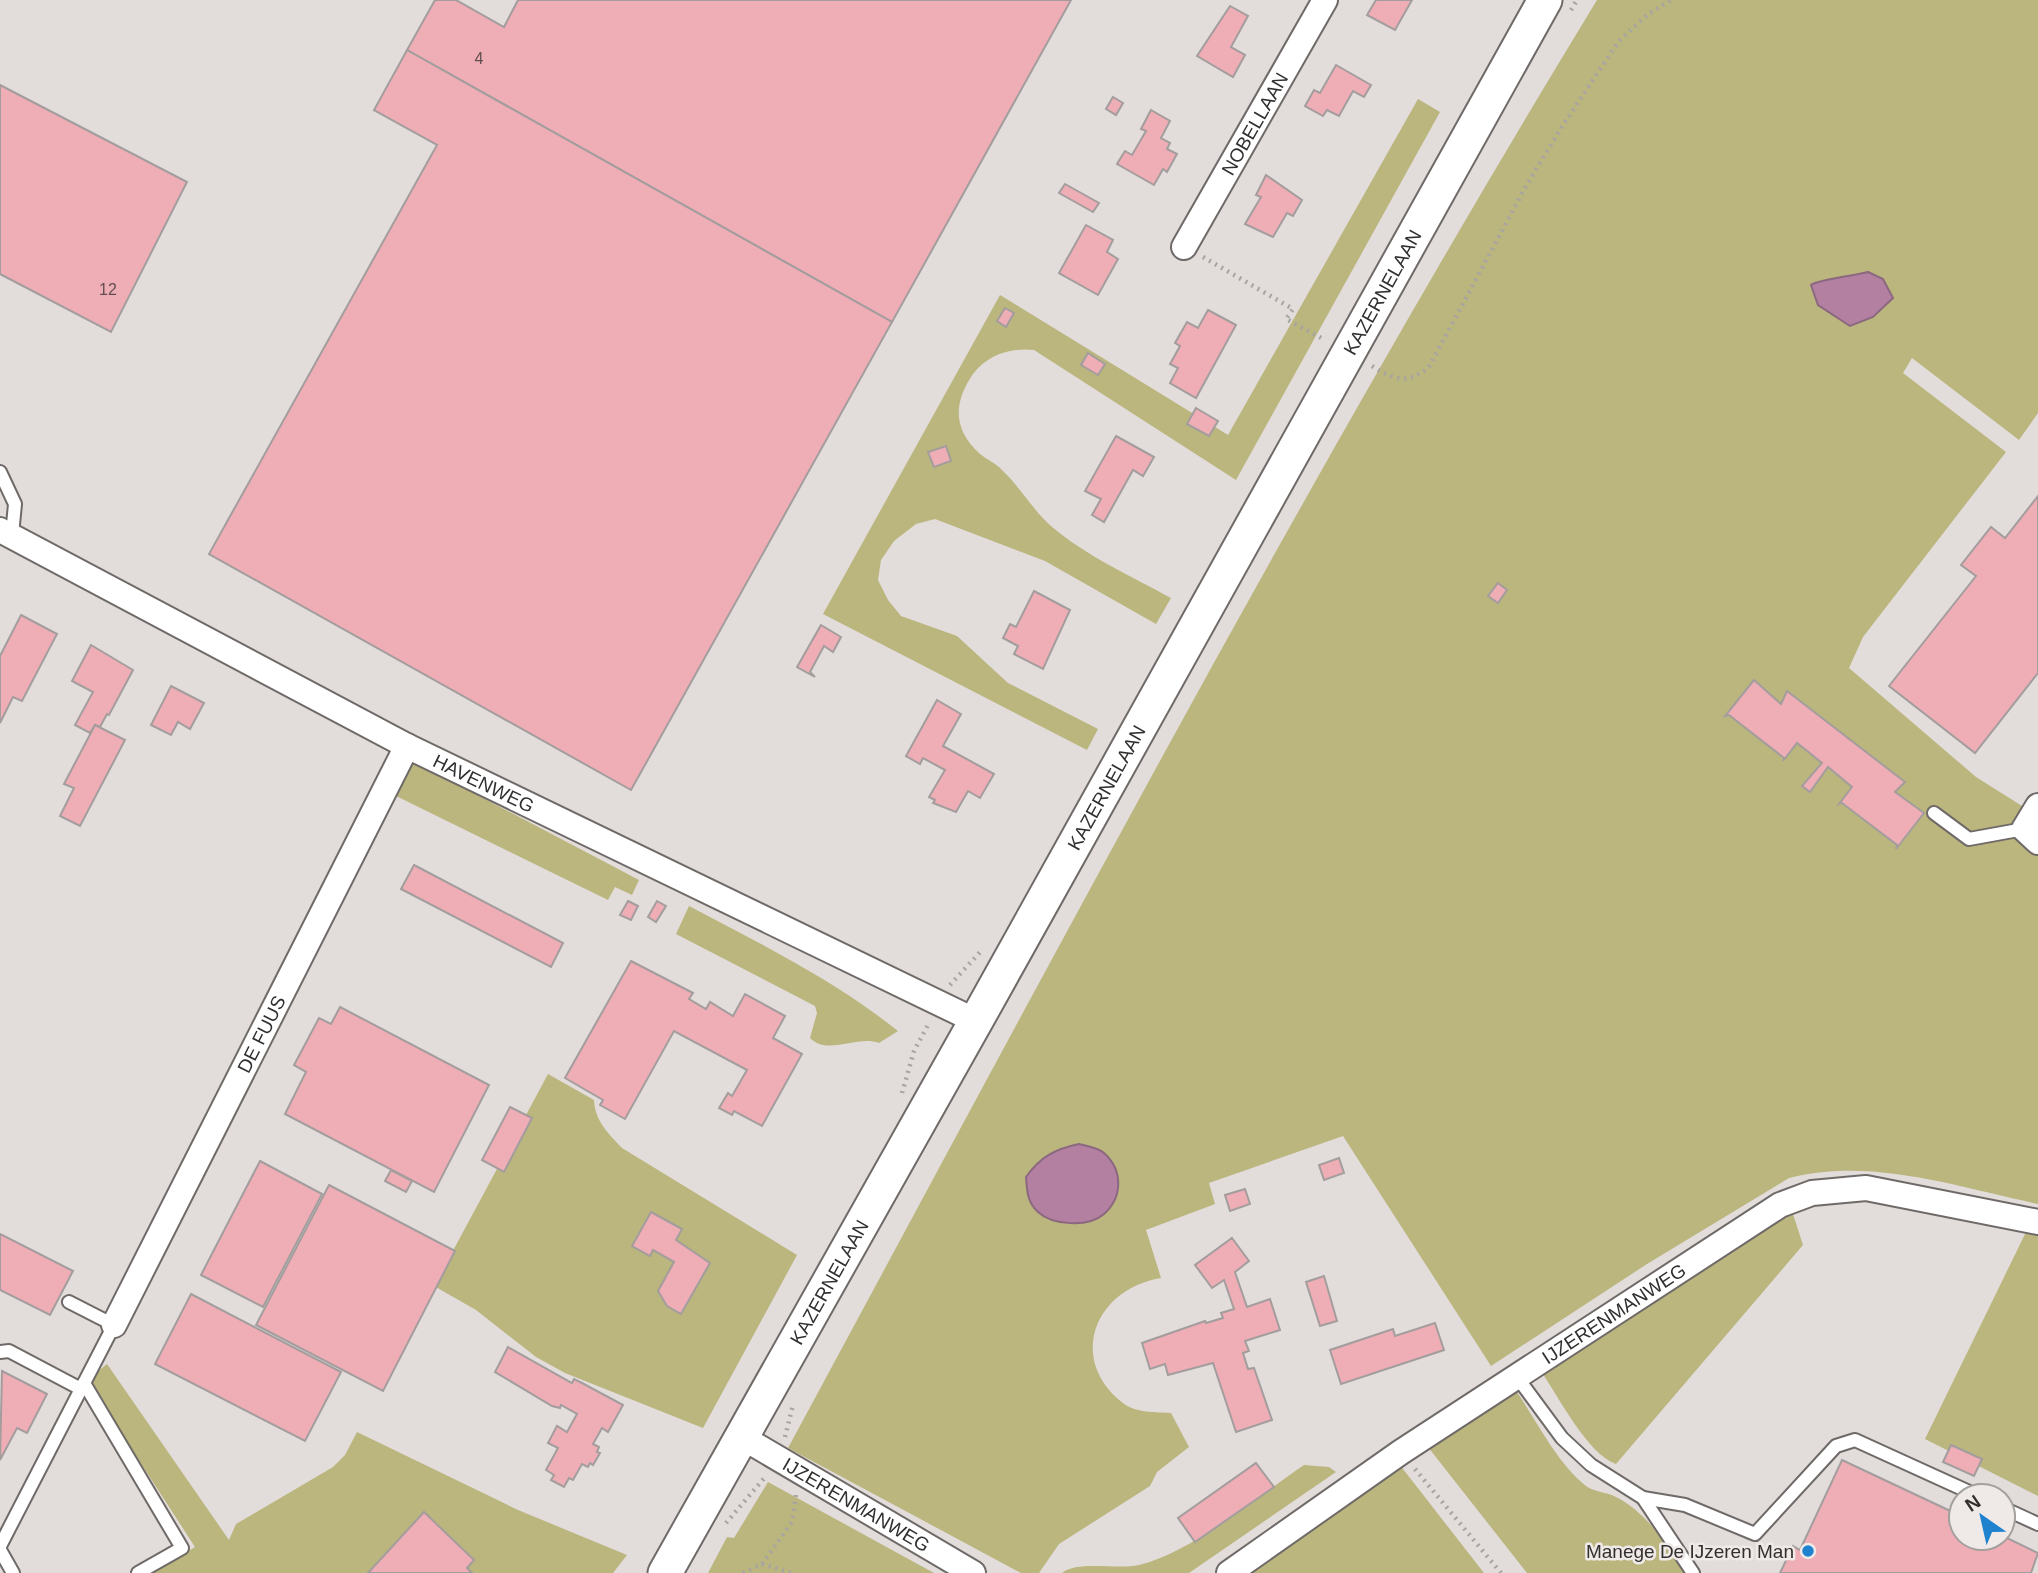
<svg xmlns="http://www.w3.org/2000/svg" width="2038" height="1573" font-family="Helvetica,sans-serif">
  <rect width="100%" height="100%" fill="#e2dddb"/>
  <!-- green -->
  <g fill="#bbb57e">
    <path d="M1597 0H2038V413L2019 440 1912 358 1903 373 2006 452 1863 637 1849 668 1976 777 2038 816V1204C1957 1187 1871 1157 1789 1178L1647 1264 1491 1366 1343 1136 1209 1183 1215 1204 1146 1230 1161 1278C1094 1289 1067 1360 1123 1403 1135 1413 1156 1412 1171 1413L1189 1447 1157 1472 1150 1486 1059 1544 1039 1573H1021L788 1448C1051 962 1309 472 1597 0Z"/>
    <path d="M1418 99 1440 112 1236 480 1034 350C1011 347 987 355 973 374 953 403 953 430 980 454 987 460 996 463 1002 470 1020 487 1032 509 1051 526 1086 556 1131 576 1171 598L1156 624 1045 561 935 519 916 524 894 541 881 560 878 580 888 600 901 616 957 636 1008 683 1098 729 1087 750 823 614 1000 295 1228 435Z"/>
    <path d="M409 759 639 880 632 895 615 887 608 900 392 794Z"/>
    <path d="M689 906C761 944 834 980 898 1031L879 1043C857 1035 828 1056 810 1038L817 1013 815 1006 676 934Z"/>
    <path d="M548 1074 594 1100C595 1121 608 1133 622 1148L797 1255 703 1428 565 1373 536 1357 476 1310 434 1286Z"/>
    <path d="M1793 1214 1803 1245 1616 1464C1587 1454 1557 1394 1539 1368L1773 1222Z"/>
    <path d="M2027 1230 2038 1232V1496L1925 1439Z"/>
    <path d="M107 1364 229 1540 236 1524 333 1467 345 1455 357 1432 518 1510 627 1555 613 1573H152L195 1547 87 1380Z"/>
    <path d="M1512 1385C1535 1417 1555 1461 1586 1486 1594 1492 1607 1492 1616 1497 1645 1511 1669 1546 1685 1573H1527L1424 1442Z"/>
    <path d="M1396 1460 1484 1573H1238Z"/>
    <path d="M1304 1465 1329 1467 1336 1472 1189 1573H1062C1078 1560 1116 1570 1139 1565 1193 1552 1258 1496 1304 1465Z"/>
    <path d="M768 1482 934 1573H708L727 1537 734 1538Z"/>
  </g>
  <!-- water -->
  <g fill="#b380a2" stroke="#8c6880" stroke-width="2">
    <path d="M1868 272 1883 279 1893 298 1873 317 1850 326 1818 305 1811 285C1820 279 1854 276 1868 272Z"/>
    <path d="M1079 1144C1087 1146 1099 1148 1104 1153 1123 1170 1123 1197 1104 1214 1088 1228 1052 1225 1038 1212 1027 1202 1027 1190 1026 1177 1040 1157 1055 1149 1079 1144Z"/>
  </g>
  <!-- building -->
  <g fill="#efadb6" stroke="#a39d9d" stroke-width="2">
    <path d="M435 0H456L504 27 518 0H1071L892 322 407 50Z"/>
    <path d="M1376 0H1412L1395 30 1367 15Z"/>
    <path d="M1230 6 1248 16 1231 47 1245 55 1233 77 1197 56Z"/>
    <path d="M407 50 892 322 631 790 209 554 437 145 374 110Z"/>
    <path d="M1336 65 1371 85 1364 97 1353 91 1339 116 1327 110 1323 116 1305 106 1314 90 1320 93Z"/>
    <path d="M0 85 187 182 111 332 0 274Z"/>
    <path d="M1113 97 1123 103 1116 115 1106 109Z"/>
    <path d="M1151 110 1170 121 1161 138 1170 143 1167 149 1177 154 1167 172 1163 169 1154 185 1117 164 1125 151 1132 155 1146 131 1141 129Z"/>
    <path d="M1266 175 1302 200 1293 216 1287 213 1273 237 1245 224 1261 197 1256 195Z"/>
    <path d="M1065 184 1099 203 1093 212 1059 193Z"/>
    <path d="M1086 225 1113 240 1107 252 1118 259 1098 295 1059 273Z"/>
    <path d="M1005 308 1014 313 1006 327 997 321Z"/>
    <path d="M1208 310 1236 325 1196 398 1170 383 1178 368 1170 364 1180 346 1175 343 1187 322 1198 328Z"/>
    <path d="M1088 353 1105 364 1098 375 1081 365Z"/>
    <path d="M1196 408 1218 421 1209 436 1187 424Z"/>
    <path d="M1116 436 1154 457 1143 476 1133 470 1104 522 1092 515 1101 499 1085 491Z"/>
    <path d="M946 446 951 461 934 467 928 452Z"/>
    <path d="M2038 496V673L1975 753 1889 686 1976 576 1961 565 1991 527 2005 538Z"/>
    <path d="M1498 583 1507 590 1498 603 1488 596Z"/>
    <path d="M1034 591 1070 610 1043 669 1014 654 1018 646 1003 638 1010 624 1016 627Z"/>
    <path d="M21 615 57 634 22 701 13 697 0 723V656Z"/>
    <path d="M821 625 841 637 833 652 824 646 810 672 815 677 797 667Z"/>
    <path d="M91 645 133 670 109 715 107 714 100 727 95 725 90 733 75 725 93 692 72 681Z"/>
    <path d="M1754 680 1781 704 1787 691 1905 782 1895 792 1924 813 1896 849 1897 845 1842 803 1839 804 1852 787 1828 767 1810 792 1802 786 1822 763 1797 743 1783 761 1784 758 1729 715 1725 716Z"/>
    <path d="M171 686 204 703 190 729 178 722 171 735 151 725Z"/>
    <path d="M937 700 961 714 943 746 994 774 980 798 968 791 956 812 933 803 935 800 929 797 945 770 923 758 920 764 906 756Z"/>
    <path d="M95 725 125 740 80 826 60 816 74 788 64 784Z"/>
    <path d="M414 865 563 943 551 967 401 889Z"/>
    <path d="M628 901 638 906 631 920 620 915Z"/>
    <path d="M657 901 666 906 656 922 648 917Z"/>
    <path d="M631 961 693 993 689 999 706 1009 710 1002 733 1016 745 994 785 1016 773 1038 802 1054 762 1126 734 1111 732 1115 719 1108 728 1093 732 1096 747 1070 674 1031 625 1119 600 1105 603 1100 565 1078Z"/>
    <path d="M340 1007 489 1085 434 1192 285 1114 306 1072 294 1065 319 1018 331 1024Z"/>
    <path d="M510 1107 532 1118 504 1172 482 1160Z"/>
    <path d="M1339 1158 1344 1173 1324 1180 1319 1165Z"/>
    <path d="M260 1161 322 1194 263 1307 201 1275Z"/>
    <path d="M391 1170 412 1181 406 1192 385 1181Z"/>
    <path d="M329 1185 455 1251 383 1391 256 1325Z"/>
    <path d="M1245 1189 1250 1204 1230 1211 1225 1195Z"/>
    <path d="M651 1212 682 1229 676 1240 710 1263 681 1314 667 1306 658 1291 674 1262 653 1250 650 1256 632 1246Z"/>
    <path d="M0 1234 73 1271 50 1315 0 1290Z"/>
    <path d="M1232 1238 1249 1261 1235 1272 1247 1307 1270 1299 1280 1330 1245 1341 1249 1351 1243 1353 1248 1369 1254 1368 1272 1420 1236 1432 1213 1363 1168 1375 1165 1364 1150 1369 1142 1343 1205 1321 1206 1323 1223 1318 1221 1313 1234 1309 1224 1280 1212 1288 1195 1265Z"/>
    <path d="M1324 1276 1337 1321 1320 1326 1306 1282Z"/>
    <path d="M191 1294 341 1372 305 1441 155 1364Z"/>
    <path d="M1435 1323 1444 1350 1341 1384 1330 1350 1393 1329 1395 1336Z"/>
    <path d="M508 1347 572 1383 574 1379 582 1383 623 1405 608 1432 602 1428 593 1444 599 1447 597 1452 600 1453 593 1465 590 1463 588 1467 582 1464 573 1480 569 1478 564 1487 551 1480 554 1475 546 1470 558 1448 548 1443 557 1426 567 1432 577 1414 561 1405 560 1408 552 1406 495 1372Z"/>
    <path d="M2 1371 47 1394 27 1433 17 1428 0 1460Z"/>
    <path d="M1951 1445 1982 1459 1974 1476 1943 1462Z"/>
    <path d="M1842 1460 1961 1516V1538L2003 1536 2038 1553 2031 1573H1780L1793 1546 1800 1550Z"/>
    <path d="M1256 1463 1274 1487 1195 1542 1178 1518Z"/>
    <path d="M424 1512 474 1560 467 1568 472 1573H368Z"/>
  </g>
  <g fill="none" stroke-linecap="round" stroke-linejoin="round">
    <!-- lane casing -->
    <g stroke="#6f6a68" stroke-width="16">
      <g id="lane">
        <path d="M0 472 15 504 12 535"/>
        <path d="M1934 813 1969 839 2024 829"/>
        <path d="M0 1352 9 1351 81 1389"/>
        <path d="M1517 1377 1562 1438 1591 1465 1643 1498 1693 1573"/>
        <path d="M84 1383 182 1548 138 1573"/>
        <path d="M1643 1498 1685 1505 1755 1534 1836 1446 1855 1440 1978 1496"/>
        <path d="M2003 1508 2038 1524"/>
        <path d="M0 1546 114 1325 69 1302"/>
        <path d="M0 1550 13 1573"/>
      </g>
    </g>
    <!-- street casing -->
    <g stroke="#6f6a68" stroke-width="28">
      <g id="street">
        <path id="s1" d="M1184 247 1325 0"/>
        <path id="s2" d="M0 530 407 746 976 1021"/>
        <path d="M2038 806 2024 829 2038 842"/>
        <path id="s3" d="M114 1325 407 746"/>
        <path id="s4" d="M740 1436 973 1573"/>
        <path id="s5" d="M1229 1573 1401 1452 1780 1205 1812 1193 1866 1188 2038 1222"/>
      </g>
    </g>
    <!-- secondary casing -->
    <g stroke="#6f6a68" stroke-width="37">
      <g id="secondary">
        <path id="s6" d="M665 1573 976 1021 1545 0"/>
      </g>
    </g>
    <!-- path -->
    <g stroke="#a8a4a2" stroke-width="4.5" stroke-dasharray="2 5" stroke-linecap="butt">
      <path d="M1571 10 1577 0"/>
      <path d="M1203 257 1293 309 1286 319 1325 340"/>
      <path d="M1372 366C1394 380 1408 385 1429 367L1526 186 1561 128 1619 41 1647 15 1671 0"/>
      <path d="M950 985 982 950"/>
      <path d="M902 1093 914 1051 929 1023"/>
      <path d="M785 1437 793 1405"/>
      <path d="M1415 1469 1501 1573"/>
      <path d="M726 1523 766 1476"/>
      <path d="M762 1564 792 1573"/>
      <path d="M743 1573 762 1564 792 1522 796 1495"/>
    </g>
    <!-- lane -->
    <use href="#lane" stroke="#fff" stroke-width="12"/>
    <!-- street -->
    <use href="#street" stroke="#fff" stroke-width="24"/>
    <!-- secondary -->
    <use href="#secondary" stroke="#fff" stroke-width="33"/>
  </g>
  <!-- markers -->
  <circle fill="#1f82ce" stroke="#efeae8" stroke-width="2.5" cx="1808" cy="1551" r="7"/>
  <g text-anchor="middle" stroke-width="5" stroke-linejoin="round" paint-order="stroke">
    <!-- number labels -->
    <g font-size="16" fill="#614f51">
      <text x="479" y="64">4</text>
      <text x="108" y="295">12</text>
    </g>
    <!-- street labels -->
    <g font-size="19" fill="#32302f" stroke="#efeae8">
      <text dy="7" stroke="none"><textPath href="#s1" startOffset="142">NOBELLAAN</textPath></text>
      <text dy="7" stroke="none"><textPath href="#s6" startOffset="1468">KAZERNELAAN</textPath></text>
      <text dy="7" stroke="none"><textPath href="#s2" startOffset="546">HAVENWEG</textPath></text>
      <text dy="7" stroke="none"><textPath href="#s6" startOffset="901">KAZERNELAAN</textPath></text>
      <text dy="7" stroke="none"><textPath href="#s3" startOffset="326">DE FUUS</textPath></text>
      <text dy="7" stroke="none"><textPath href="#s6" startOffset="334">KAZERNELAAN</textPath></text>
      <text dy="7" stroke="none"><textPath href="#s5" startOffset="464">IJZERENMANWEG</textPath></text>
      <text dy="7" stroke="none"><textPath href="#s4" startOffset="135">IJZERENMANWEG</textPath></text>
    </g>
    <!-- poi labels -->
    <g font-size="19" fill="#32302f" stroke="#efeae8" text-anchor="end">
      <text x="1794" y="1558">Manege De IJzeren Man</text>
    </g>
  </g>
  <!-- north arrow -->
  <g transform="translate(1982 1517) rotate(326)"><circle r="33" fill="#efeae8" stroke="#a3a09e" stroke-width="2"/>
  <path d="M0-5L12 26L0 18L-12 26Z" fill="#1f82ce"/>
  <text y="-10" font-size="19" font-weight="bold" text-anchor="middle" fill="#32302f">N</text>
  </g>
</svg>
